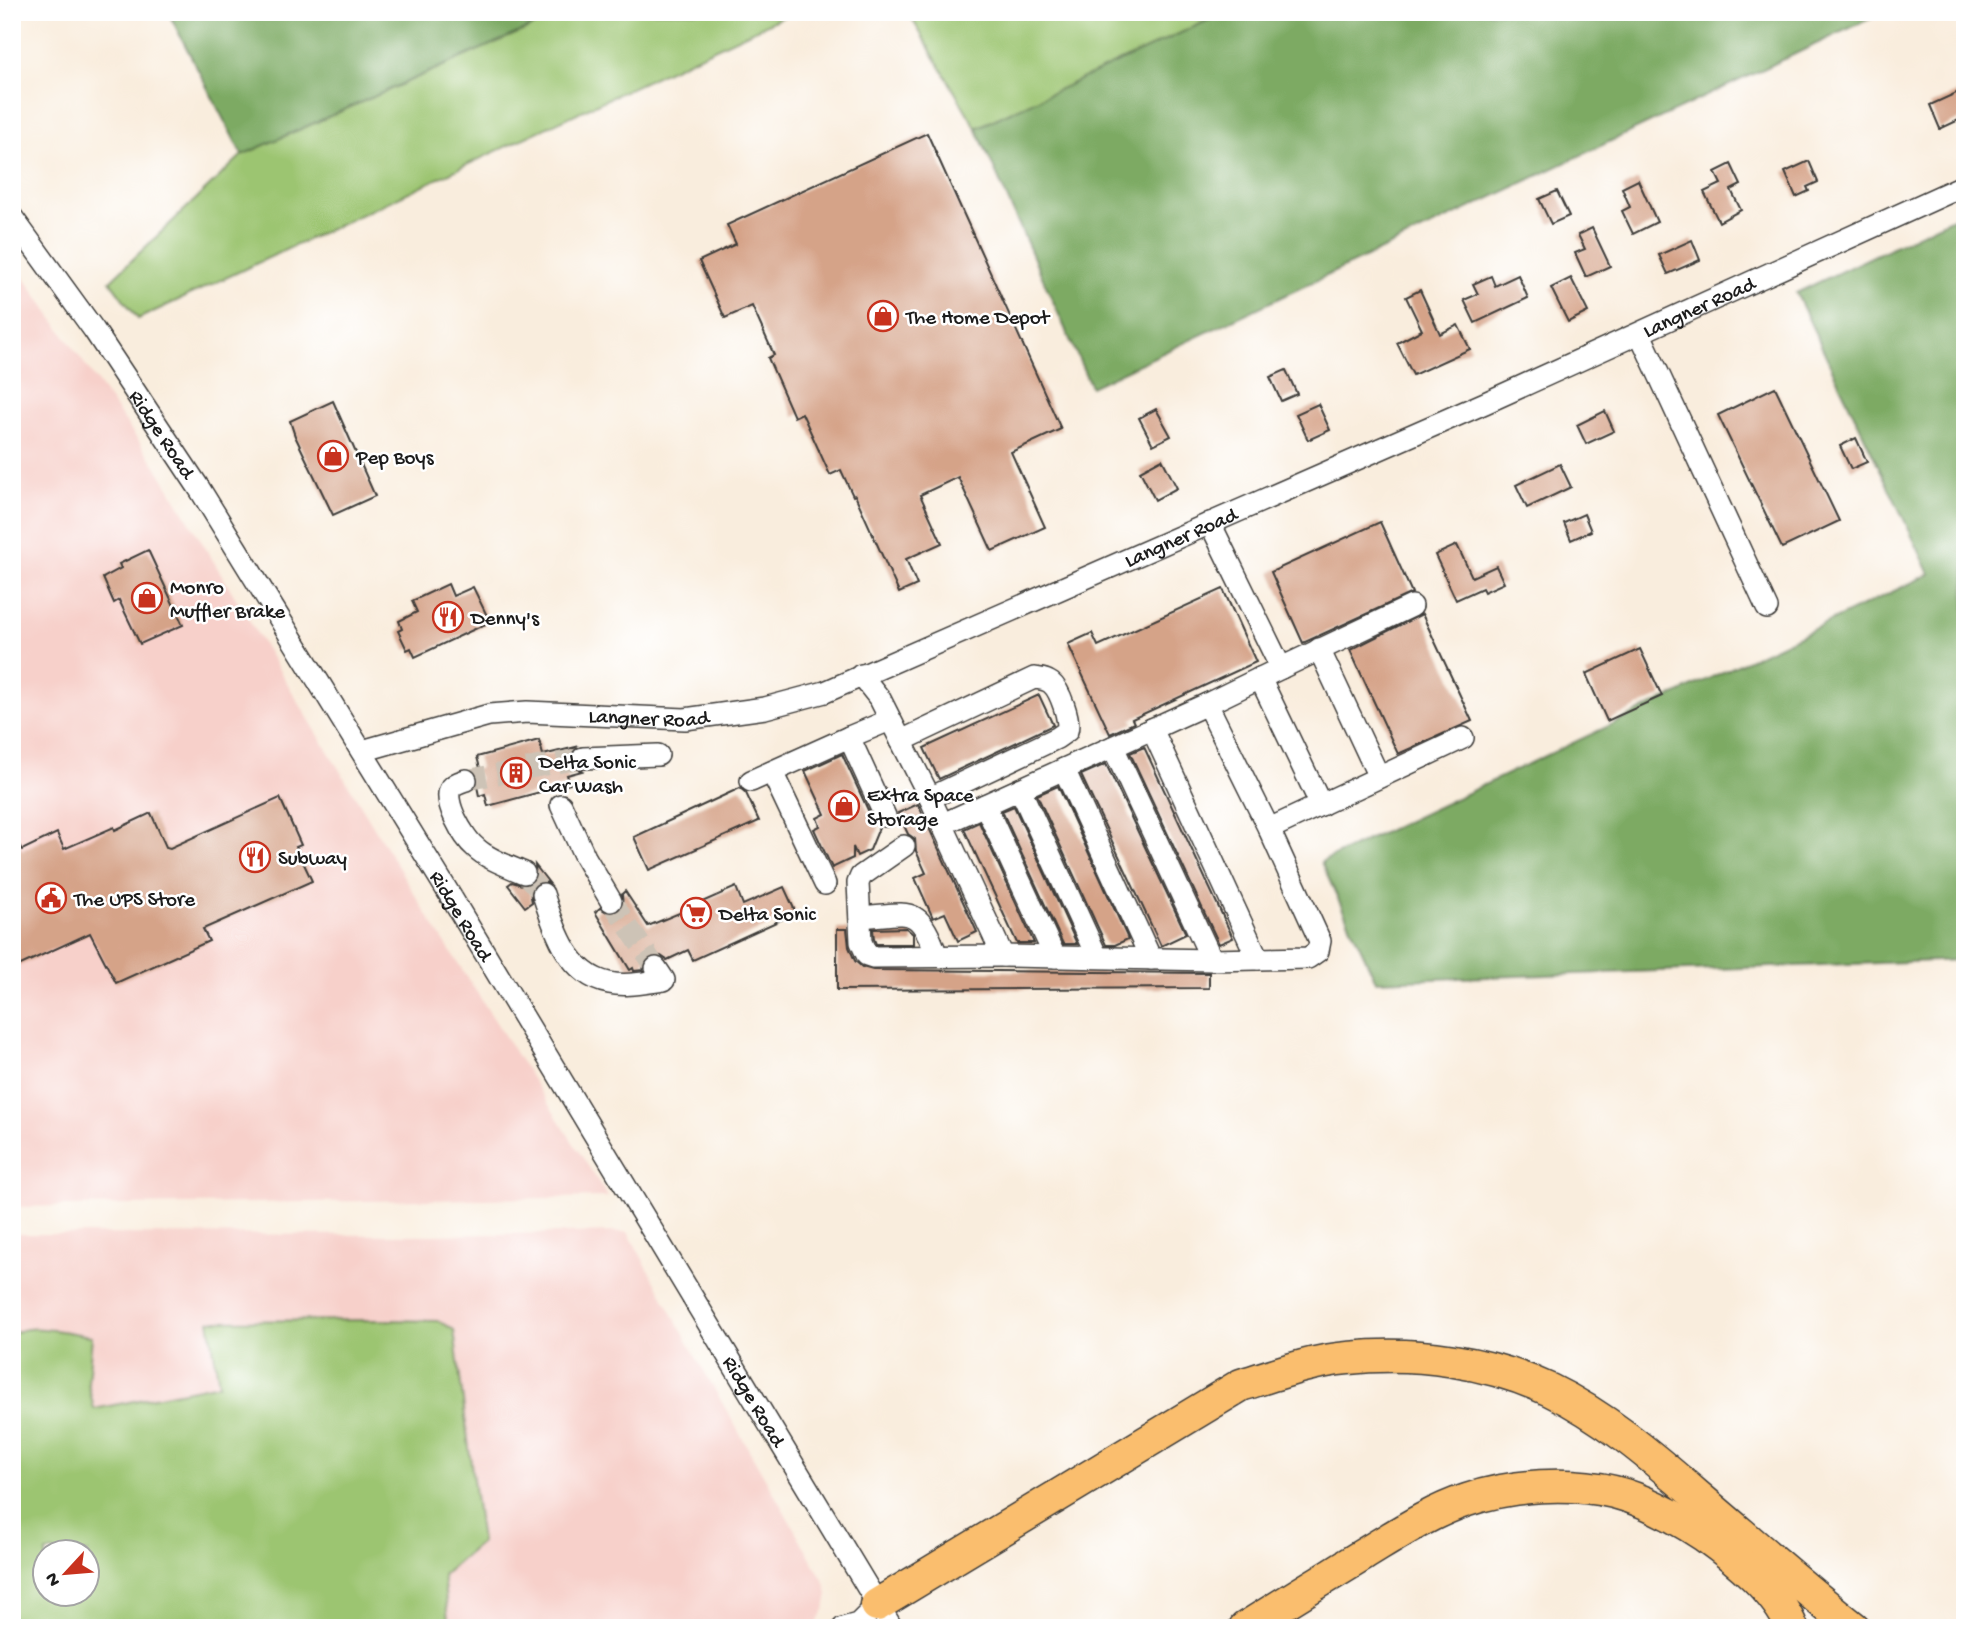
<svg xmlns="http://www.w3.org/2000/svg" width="1977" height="1640" font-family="'Gochi Hand',sans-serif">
  <rect width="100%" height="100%" fill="#fff"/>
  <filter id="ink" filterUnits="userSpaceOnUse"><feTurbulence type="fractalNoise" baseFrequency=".0143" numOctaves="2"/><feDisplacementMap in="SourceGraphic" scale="14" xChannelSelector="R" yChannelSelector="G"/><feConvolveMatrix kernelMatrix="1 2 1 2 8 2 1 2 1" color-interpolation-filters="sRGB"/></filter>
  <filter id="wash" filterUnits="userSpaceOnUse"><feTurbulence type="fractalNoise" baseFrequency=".00686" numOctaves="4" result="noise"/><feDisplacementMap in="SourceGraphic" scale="28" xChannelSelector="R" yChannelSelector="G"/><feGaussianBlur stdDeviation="1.57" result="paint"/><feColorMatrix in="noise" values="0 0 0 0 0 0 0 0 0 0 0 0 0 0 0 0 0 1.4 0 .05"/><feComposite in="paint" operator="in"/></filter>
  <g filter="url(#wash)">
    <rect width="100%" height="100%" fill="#f9eddd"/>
    <!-- built -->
    <g fill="#f7d0ca" fill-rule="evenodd">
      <path d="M12 260 156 466 424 910 608 1197 12 1207Z"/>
      <path d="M628 1232 696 1357 825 1583 828 1594 825 1609 816 1624 811 1628H12V1234L435 1235ZM46 1552H88V1594H46Z"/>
    </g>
    <!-- green -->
    <g fill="#9cc571" stroke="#5c7046" stroke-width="2" fill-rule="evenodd">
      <path d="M565 12H793L138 319 110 281 242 155Z"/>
      <path d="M908 12H1226L976 128Z"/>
      <path d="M381 1320 438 1321 454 1330 481 1542 443 1575 449 1628H12V1335C26 1321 73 1334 92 1336L88 1383 94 1409 219 1384 209 1321ZM46 1552H88V1594H46Z"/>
    </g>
    <!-- forest -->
    <g fill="#7daa63" stroke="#4c6340" stroke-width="2">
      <path d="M168 12H565L242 155Z"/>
      <path d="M1226 12H1884L1091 387 976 128Z"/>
      <path d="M1965 212V960L1376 981 1321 862 1930 574 1796 293Z"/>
    </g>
    <g id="blocks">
      <!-- building -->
      <g fill="#d5a388">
        <path d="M1965 89V117L1940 129 1930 105Z"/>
        <path d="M927 133 1061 429 1011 452 1045 527 992 551 958 477 920 495 942 543 906 559 917 585 899 593 855 495 853 496 841 470 830 475 802 413 794 417 768 358 774 355 752 306 725 318 699 261 736 244 727 225Z"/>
        <path d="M1809 161 1818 182 1807 187 1809 191 1796 197 1785 172Z"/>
        <path d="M1731 164 1741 185 1731 190 1741 210 1719 222 1704 192 1721 184 1715 172Z"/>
        <path d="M1638 180 1657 222 1633 234 1622 211 1630 207 1622 188Z"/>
        <path d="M1557 191 1569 216 1551 224 1539 199Z"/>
        <path d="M1592 228 1610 266 1586 277 1575 253 1585 249 1578 235Z"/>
        <path d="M1692 240 1700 260 1668 274 1659 255Z"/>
        <path d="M1518 275 1528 298 1475 323 1464 300 1478 294 1473 284 1491 276 1495 286Z"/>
        <path d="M1571 278 1588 312 1568 322 1551 288Z"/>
        <path d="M1420 290 1440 334 1458 325 1470 349 1413 375 1397 343 1422 330 1406 297Z"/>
        <path d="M1286 370 1297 394 1281 401 1270 377Z"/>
        <path d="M1775 387 1839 521 1782 548 1718 415Z"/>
        <path d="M333 401 375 496 333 515 295 436 290 421Z"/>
        <path d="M1318 404 1330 430 1308 440 1296 414Z"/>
        <path d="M1156 409 1171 436 1153 445 1139 418Z"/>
        <path d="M1605 411 1614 431 1586 444 1577 425Z"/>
        <path d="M1856 438 1867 462 1851 469 1840 446Z"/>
        <path d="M1162 459 1177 488 1155 500 1140 471Z"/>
        <path d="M1560 464 1571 487 1527 508 1516 485Z"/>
        <path d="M1584 514 1591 531 1571 540 1564 523Z"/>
        <path d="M1380 522 1412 593 1303 643 1271 572Z"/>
        <path d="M1457 545 1472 577 1496 566 1504 583 1484 592 1482 588 1456 600 1435 555Z"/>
        <path d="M148 550 183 625 140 644 119 600 114 603 103 578 121 568 119 564Z"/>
        <path d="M448 584 453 596 473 587 490 622 415 657 411 648 407 650 398 631 402 629 399 621 417 612 412 601Z"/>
        <path d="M1223 589 1256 662 1132 719 1134 723 1110 734 1068 644 1092 633 1098 646Z"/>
        <path d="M1422 614 1472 721 1398 754 1350 650Z"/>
        <path d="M1640 649 1662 696 1607 721 1586 674Z"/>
        <path d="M1039 695 1053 725 939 779 924 748Z"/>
        <path d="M539 740 543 755 576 747 571 753 570 759 572 766 582 771 567 775 570 784 488 806 485 794 479 796 477 786 479 777 474 770 480 768 477 757Z"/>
        <path d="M1144 747 1233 938 1219 944 1130 753Z"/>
        <path d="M842 754 873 821 879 828 870 850 857 856 853 847V858L832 868 814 829 820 826 817 818 825 814 805 771Z"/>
        <path d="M1106 764 1186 934 1161 946 1081 775Z"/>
        <path d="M1058 786 1128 939 1115 945H1106L1037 795Z"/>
        <path d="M740 788 746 793 759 821 649 870 634 837Z"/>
        <path d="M280 798 301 845 296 847 312 881 203 929 209 941 116 983 90 933 12 969V833L22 850 57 833 64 849 114 827 115 830 151 813 166 847 170 848Z"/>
        <path d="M918 804 977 932 958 941 945 913 933 918 915 878 926 873 916 851 915 839 908 834 898 813Z"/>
        <path d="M1014 806 1077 944H1063L1002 811Z"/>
        <path d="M979 822 1034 943H1017L964 829Z"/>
        <path d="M535 865 549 883 540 881 534 885 530 892 532 902 525 907 508 885 512 882 525 886 531 884 536 877Z"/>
        <path d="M736 887 743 905 784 887 796 913 693 960 688 950 667 960 661 956 654 955 645 962 643 970 634 971 633 968 630 970 595 912 600 908 610 914 618 912 623 907 622 894 625 891 648 926 682 912 681 909 699 901 700 903Z"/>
        <path d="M906 928 913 934V944H876L874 939 873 929Z"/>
        <path d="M837 929H847L849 947 855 961 862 967 873 970 1209 973V988L837 990Z"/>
      </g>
    </g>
  </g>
  <g filter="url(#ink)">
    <use href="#blocks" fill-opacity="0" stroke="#3d3b39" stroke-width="2"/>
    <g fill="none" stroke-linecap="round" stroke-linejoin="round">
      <!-- minor-tunnel -->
      <g stroke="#cdc3b6" stroke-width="21" stroke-dasharray="21 10" stroke-linecap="butt">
        <path d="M466 780 583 758"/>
        <path d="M524 873 543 894"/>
        <path d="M611 901 656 968"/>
      </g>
      <!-- minor casing -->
      <g stroke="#3d3b39" stroke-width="24">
        <g id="minor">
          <path id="s1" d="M12 217 94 330 199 488 442 882 892 1628"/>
          <path d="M1640 334 1767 608"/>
          <path d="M1319 649 1379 777"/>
          <path d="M1281 668 1412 606"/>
          <path d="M861 675 880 699 930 798 1003 956 873 957 867 955 861 942 858 883 861 876 904 846"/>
          <path d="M1260 678 1321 805"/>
          <path d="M1207 704 1281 668 1210 523"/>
          <path d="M1152 729 1258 959"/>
          <path d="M901 741 1034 678C1041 679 1046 679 1051 683 1060 690 1071 721 1067 731L1057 738 930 798"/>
          <path d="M1113 747 1212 960"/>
          <path id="s2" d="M362 751 489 715 527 712 685 719 765 708 825 692 1485 403 1965 185"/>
          <path d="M583 758 658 755"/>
          <path d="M1064 769 1151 959"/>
          <path d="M772 772 825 884"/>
          <path d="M466 780C460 782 455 783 451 788 442 801 464 838 475 847 487 859 508 866 524 873"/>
          <path d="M751 781 849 737"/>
          <path d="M1020 789 1097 957"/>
          <path d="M561 805 585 857 611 901"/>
          <path d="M985 805 1055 957"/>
          <path d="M885 816 849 737 890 720"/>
          <path d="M943 824 1207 704 1269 829 1320 941 1318 951 1308 958 1212 960 1003 956"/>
          <path d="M1269 829 1463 738"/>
          <path d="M543 894C554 928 568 975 609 983 627 987 646 982 664 980L656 968"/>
          <path d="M860 917C910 914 918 903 937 956"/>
          <path d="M843 1628 858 1624 877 1605"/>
        </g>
      </g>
      <!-- highway casing -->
      <g stroke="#3d3b39" stroke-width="35">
        <g id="highway">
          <path d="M877 1605 1241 1385C1276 1374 1311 1361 1348 1358 1416 1351 1488 1361 1550 1390 1604 1416 1651 1456 1696 1495 1748 1539 1800 1585 1854 1628"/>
          <path d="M1245 1628C1284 1603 1324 1579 1363 1555 1396 1535 1430 1512 1467 1500 1511 1485 1569 1481 1614 1492 1646 1500 1678 1518 1705 1536 1737 1559 1777 1591 1792 1628"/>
        </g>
      </g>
      <!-- minor -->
      <use href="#minor" stroke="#fff" stroke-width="21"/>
      <!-- highway -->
      <use href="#highway" stroke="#fabe6e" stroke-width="32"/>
    </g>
  </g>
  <!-- icons -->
  <defs>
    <g id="shop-ring" transform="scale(1.575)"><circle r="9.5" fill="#fff" stroke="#c8321e" stroke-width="1.5"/><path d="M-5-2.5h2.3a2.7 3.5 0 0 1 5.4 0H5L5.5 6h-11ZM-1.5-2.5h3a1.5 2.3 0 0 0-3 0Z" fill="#c8321e"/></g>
    <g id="restaurant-ring" transform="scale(1.575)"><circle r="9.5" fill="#fff" stroke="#c8321e" stroke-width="1.5"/><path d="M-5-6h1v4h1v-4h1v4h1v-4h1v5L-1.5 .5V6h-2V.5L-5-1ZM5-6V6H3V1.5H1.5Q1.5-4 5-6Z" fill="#c8321e"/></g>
    <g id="building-ring" transform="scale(1.575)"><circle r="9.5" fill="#fff" stroke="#c8321e" stroke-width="1.5"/><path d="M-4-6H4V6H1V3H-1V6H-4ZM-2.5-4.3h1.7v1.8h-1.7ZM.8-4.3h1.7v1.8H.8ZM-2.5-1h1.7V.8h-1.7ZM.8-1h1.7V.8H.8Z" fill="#c8321e"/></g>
    <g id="civic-ring" transform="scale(1.575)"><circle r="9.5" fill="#fff" stroke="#c8321e" stroke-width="1.5"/><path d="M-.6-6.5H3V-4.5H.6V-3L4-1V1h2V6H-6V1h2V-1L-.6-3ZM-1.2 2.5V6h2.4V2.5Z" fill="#c8321e"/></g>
    <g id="supermarket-ring" transform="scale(1.575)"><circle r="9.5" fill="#fff" stroke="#c8321e" stroke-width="1.5"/><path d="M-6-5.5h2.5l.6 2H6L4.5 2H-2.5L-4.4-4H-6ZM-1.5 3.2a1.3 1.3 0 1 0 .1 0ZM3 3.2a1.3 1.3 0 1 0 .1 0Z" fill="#c8321e"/></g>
  </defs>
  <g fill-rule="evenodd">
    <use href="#shop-ring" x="883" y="316"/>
    <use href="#shop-ring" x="333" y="456"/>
    <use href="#shop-ring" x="147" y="598"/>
    <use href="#restaurant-ring" x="448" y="617"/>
    <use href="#building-ring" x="516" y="773"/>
    <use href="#shop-ring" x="844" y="806"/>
    <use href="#restaurant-ring" x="255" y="857"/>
    <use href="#civic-ring" x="51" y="898"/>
    <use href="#supermarket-ring" x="696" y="913"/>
  </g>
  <g text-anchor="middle" stroke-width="5" stroke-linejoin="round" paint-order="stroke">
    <!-- street labels -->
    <g font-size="21" fill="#1c1c1c" stroke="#fff">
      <text dy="7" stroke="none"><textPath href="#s2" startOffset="1426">Langner Road</textPath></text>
      <text dy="7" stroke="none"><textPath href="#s1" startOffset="264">Ridge Road</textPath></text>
      <text dy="7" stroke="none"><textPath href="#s2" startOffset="859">Langner Road</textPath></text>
      <text dy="7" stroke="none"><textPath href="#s2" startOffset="292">Langner Road</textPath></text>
      <text dy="7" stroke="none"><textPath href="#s1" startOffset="831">Ridge Road</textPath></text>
      <text dy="7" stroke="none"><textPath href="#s1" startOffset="1398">Ridge Road</textPath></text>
    </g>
    <!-- poi labels -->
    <g font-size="21" fill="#1c1c1c" stroke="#fff" text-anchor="start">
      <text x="906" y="323">The Home Depot</text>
      <text x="356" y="463">Pep Boys</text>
      <text x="170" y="593">Monro<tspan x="170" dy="24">Muffler Brake</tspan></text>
      <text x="471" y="624">Denny's</text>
      <text x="539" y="768">Delta Sonic<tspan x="539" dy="24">Car Wash</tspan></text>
      <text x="867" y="801">Extra Space<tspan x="867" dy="24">Storage</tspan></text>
      <text x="278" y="864">Subway</text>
      <text x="74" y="905">The UPS Store</text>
      <text x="719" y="920">Delta Sonic</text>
    </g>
  </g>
  <!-- margin -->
  <rect width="1977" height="1640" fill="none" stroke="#fff" stroke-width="42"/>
  <!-- north arrow -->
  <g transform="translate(66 1573) rotate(244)"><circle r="33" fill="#ffffff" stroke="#a4a4a4" stroke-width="2"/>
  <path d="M0-5L12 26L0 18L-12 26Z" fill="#c8321e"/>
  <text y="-10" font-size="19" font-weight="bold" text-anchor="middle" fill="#1c1c1c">N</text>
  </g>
</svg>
